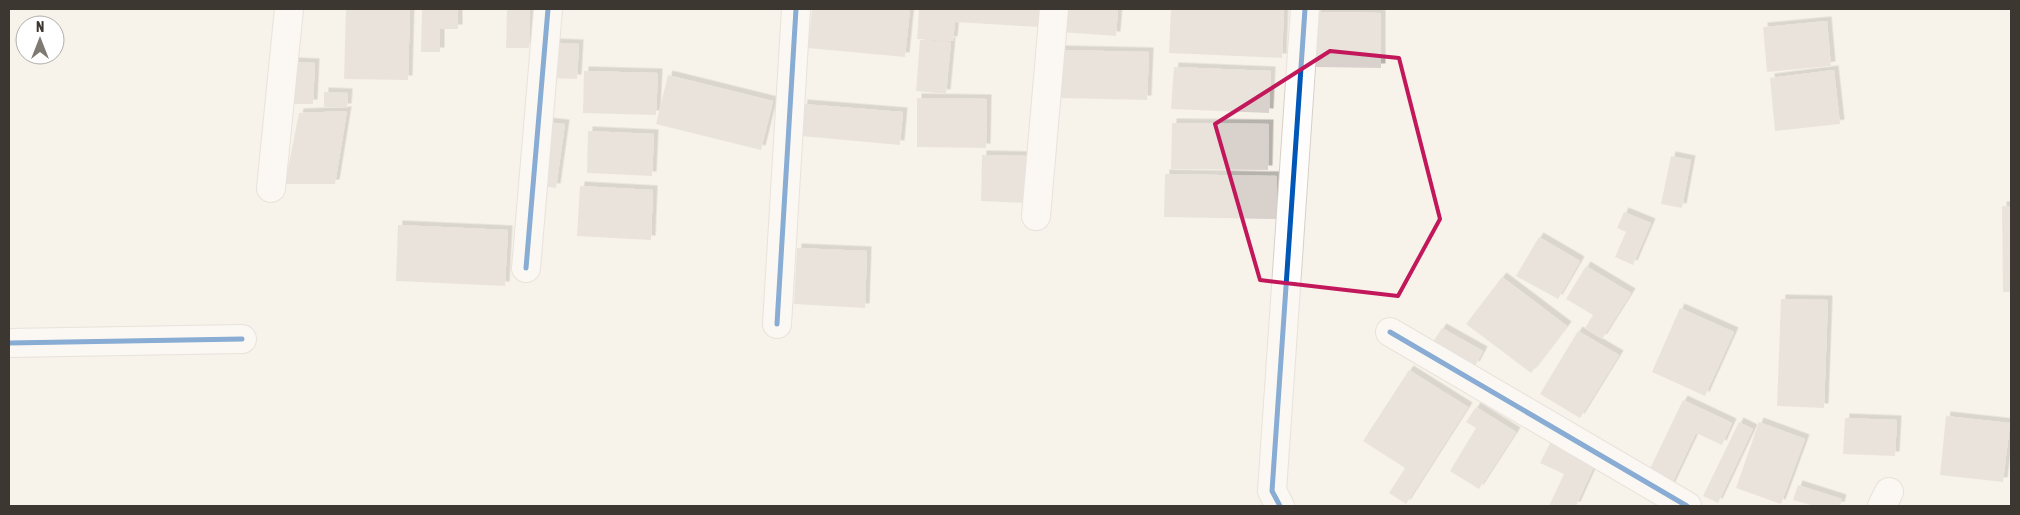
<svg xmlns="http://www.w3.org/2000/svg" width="2020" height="515" font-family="'Asap Condensed',sans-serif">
  <defs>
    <filter id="shadow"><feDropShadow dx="4.5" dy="-4.5" stdDeviation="0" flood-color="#0004"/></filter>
  </defs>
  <rect width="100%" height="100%" fill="#f8f3ea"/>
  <!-- building -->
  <g fill="#d9d1cc" filter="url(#shadow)">
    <path d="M346 9H410L408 80 344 79Z"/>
    <path d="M422 9H458V29H440V52H421Z"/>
    <path d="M507 9 530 10 529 48H506Z"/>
    <path d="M812 9H910L905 57 808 48Z"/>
    <path d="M919 9H1040L1039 27 955 22 953 41 917 39Z"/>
    <path d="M1063 9H1118L1116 36 1061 32Z"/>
    <path d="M1171 9H1284L1282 58 1169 53Z"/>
    <path d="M1316 12 1381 13V68L1316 67Z"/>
    <path d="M1827 21 1831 66 1767 72 1763 27Z"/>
    <path d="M920 40 951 42 946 94 916 91Z"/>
    <path d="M551 43 579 44 577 79 549 78Z"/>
    <path d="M1060 50 1149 52 1147 100 1059 98Z"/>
    <path d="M293 62 315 63 313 104H292Z"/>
    <path d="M1174 67 1271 71 1269 113 1171 109Z"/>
    <path d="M1834 70 1840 124 1775 131 1770 78Z"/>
    <path d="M584 71 658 73 656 115 583 113Z"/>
    <path d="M668 75 773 101 761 150 656 124Z"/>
    <path d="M324 92 348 93 347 108 324 107Z"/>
    <path d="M917 98 987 99 986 148 917 147Z"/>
    <path d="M803 104 903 112 900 145 801 136Z"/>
    <path d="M347 111 335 184H285L299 113Z"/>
    <path d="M545 122 565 124 556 188 536 185Z"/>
    <path d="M1172 123 1269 124 1268 170 1171 169Z"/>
    <path d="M588 131 654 134 652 176 587 173Z"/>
    <path d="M982 155 1027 156 1026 203 981 201Z"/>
    <path d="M1671 156 1691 160 1682 208 1661 204Z"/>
    <path d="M1165 174 1277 176 1276 219 1164 217Z"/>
    <path d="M580 186 653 190 651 240 577 236Z"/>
    <path d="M2002 206H2011V292H2003Z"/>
    <path d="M1624 212 1651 223 1633 265 1615 257 1626 232 1617 228Z"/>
    <path d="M398 225 508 230 505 286 396 281Z"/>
    <path d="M1539 237 1580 261 1558 299 1516 276Z"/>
    <path d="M797 248 867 251 865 308 794 304Z"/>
    <path d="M1586 266 1631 293 1602 339 1585 328 1593 315 1566 299Z"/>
    <path d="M1502 277 1567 326 1531 373 1466 324Z"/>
    <path d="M1781 299 1828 300 1824 408 1777 406Z"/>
    <path d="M1680 308 1734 332 1705 396 1652 372Z"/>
    <path d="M1442 328 1483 351 1475 366 1433 342Z"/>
    <path d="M1578 331 1619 355 1580 418 1540 394Z"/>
    <path d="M1409 370 1468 407 1406 504 1389 493 1405 468 1363 441Z"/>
    <path d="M1683 400 1732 423 1722 445 1696 433 1669 490 1645 479Z"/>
    <path d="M1476 407 1516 432 1479 489 1450 471 1476 428 1466 422Z"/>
    <path d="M1946 416 2010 423 2003 482 1940 475Z"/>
    <path d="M1845 418 1897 420 1895 456 1843 454Z"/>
    <path d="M1739 422 1753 429 1718 503 1703 496Z"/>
    <path d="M1759 422 1805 439 1781 504 1736 488Z"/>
    <path d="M1550 443 1595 464 1576 506H1549L1564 474 1540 463Z"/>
    <path d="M1798 485 1842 499 1840 506H1814L1793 500Z"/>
  </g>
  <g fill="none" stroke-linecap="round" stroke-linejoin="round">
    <!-- minor casing -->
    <g stroke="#d5d0c8" stroke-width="30">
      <g id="minor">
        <path d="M271 188 289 9"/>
        <path d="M1036 216 1054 9"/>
        <path d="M526 268 548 9"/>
        <path d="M777 324 796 9"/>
        <path d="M1390 332 1687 506"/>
        <path d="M9 343 242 339"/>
        <path d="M1280 506 1272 491 1305 9"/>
        <path d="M1882 506 1889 492"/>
      </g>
    </g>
    <!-- minor -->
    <use href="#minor" stroke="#fefdfc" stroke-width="28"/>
    <!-- cycleway casing -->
    <g stroke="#fff" stroke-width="8">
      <g id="cycleway">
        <path d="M526 268 548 9"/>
        <path d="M777 324 796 9"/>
        <path d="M1390 332 1687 506"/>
        <path d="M9 343 242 339"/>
        <path d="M1280 506 1272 491 1305 9"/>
      </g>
    </g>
    <!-- cycleway -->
    <use href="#cycleway" stroke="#0057b8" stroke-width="5"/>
  </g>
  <!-- marked area -->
  <path d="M0 0H2020V515H0ZM1330 51 1399 58 1440 219 1398 296 1260 280 1215 124Z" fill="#f8f3ea" fill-opacity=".55" fill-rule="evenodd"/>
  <path fill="none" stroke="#c2185b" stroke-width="4" stroke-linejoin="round" d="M1330 51 1399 58 1440 219 1398 296 1260 280 1215 124Z"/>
  <!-- border -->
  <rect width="2020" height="515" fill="none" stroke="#3c3730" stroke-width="20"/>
  <!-- north arrow -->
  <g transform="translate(40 40)"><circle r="24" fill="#ffffff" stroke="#b1afac"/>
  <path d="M0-4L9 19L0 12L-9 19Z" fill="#7e7971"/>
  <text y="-8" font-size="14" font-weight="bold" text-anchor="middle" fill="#3c3730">N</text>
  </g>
</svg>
